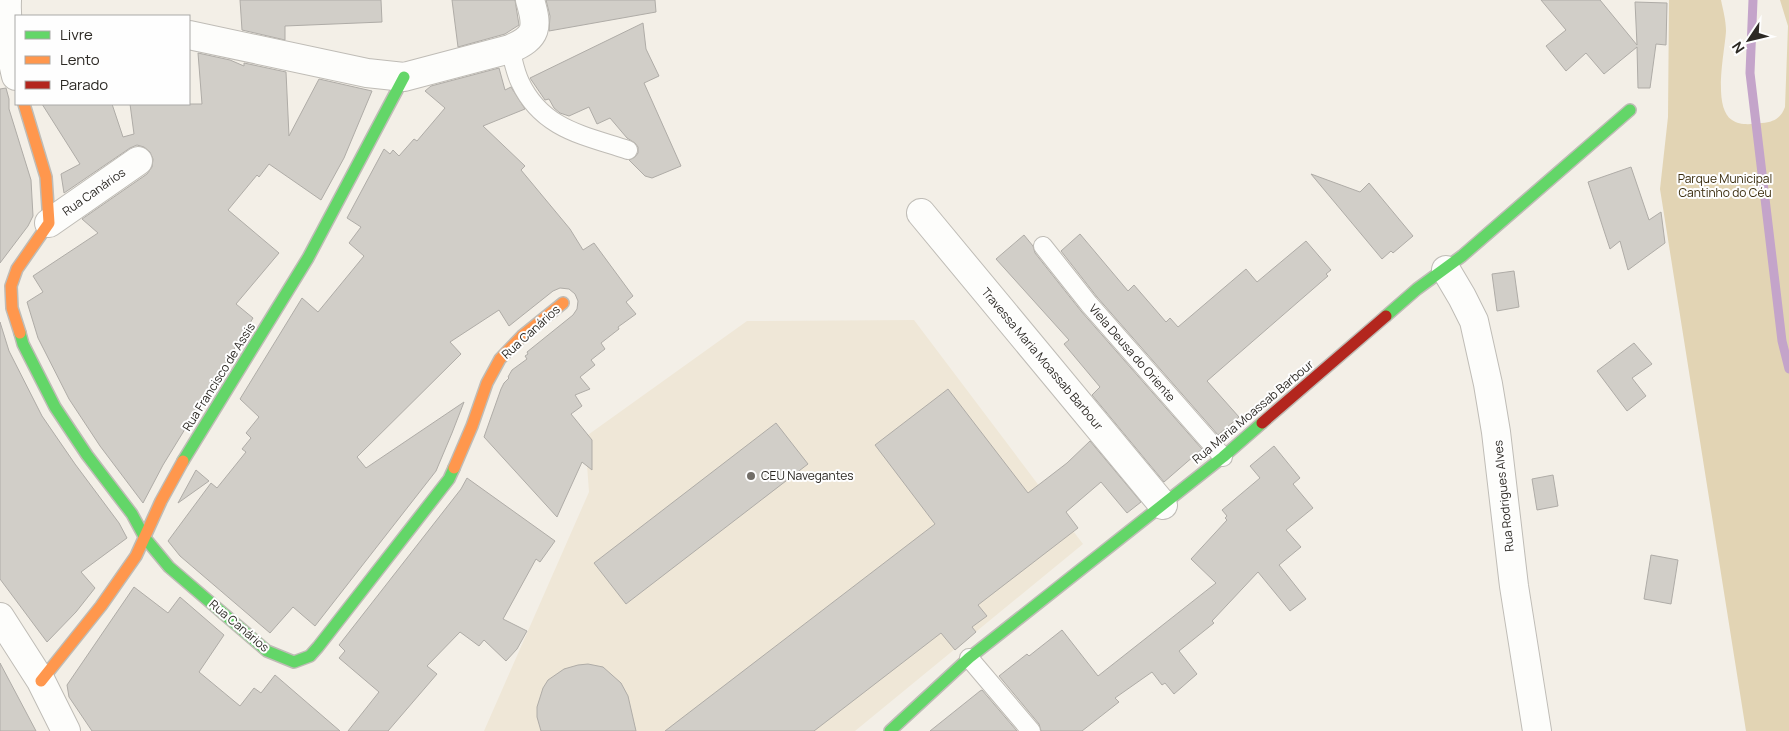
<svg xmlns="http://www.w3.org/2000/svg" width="1789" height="731" font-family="Manrope,sans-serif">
  <rect width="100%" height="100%" fill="#f3efe7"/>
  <!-- built -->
  <path fill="#efe7d7" d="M914 320 1083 544 855 731H484L589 492 585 437 747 321Z"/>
  <!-- green -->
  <path fill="#e2d4b4" d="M1669 0H1721C1723 10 1726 20 1726 31 1725 51 1712 107 1732 120 1740 126 1753 124 1762 123 1774 122 1781 118 1785 107L1788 26 1780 0H1789V731H1746L1660 189 1668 117Z"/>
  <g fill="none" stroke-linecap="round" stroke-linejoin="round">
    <!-- stream -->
    <path stroke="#c4a4ca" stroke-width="9" d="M1753 0 1750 73 1782 341 1789 369"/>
  </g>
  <!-- building -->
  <g fill="#d1cec8" stroke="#afaca7">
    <path d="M240 0H381L382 22 285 26V40L242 30Z"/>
    <path d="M452 0H515L519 25 505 34 458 47Z"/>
    <path d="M546 0H655L656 12 549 31 550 16Z"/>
    <path d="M1541 0H1600L1637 45 1635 2 1667 3 1666 45 1656 44 1650 88H1638L1637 47 1604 74 1586 53 1566 71 1546 46 1566 30Z"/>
    <path d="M643 23 646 49 659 76 644 83 681 166 652 178 645 176 629 160 635 157 638 153V147L635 143 627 138 610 118 597 124 589 107 569 116 560 113 554 108 549 99 545 100 530 78Z"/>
    <path d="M198 53 230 60 244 66V63L286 72 289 136 319 79 372 91 344 158 321 200 269 164 259 177 257 175 228 210 279 253 236 304 253 318 163 465 143 503 100 446 69 399 38 338 27 302 43 292 33 276 98 233 82 219 147 174 152 167 153 159 150 152 144 147 137 145 130 148 64 193 61 174 80 164 42 104H112L123 137 134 134 130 104H202Z"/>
    <path d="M499 68 505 90 511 87 525 109 483 126 525 166 521 170 570 229 583 250 594 243 633 296 626 302 636 314 618 327 619 329 601 343 605 349 591 360 595 365 580 377 590 389 575 395 582 406 571 414 592 440V470L582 462 557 517 484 437 501 389 504 383 509 378 508 377 512 370 527 359 525 356 528 354 527 352 573 315 577 309 578 301 575 294 569 289 560 288 553 291 509 326 499 310 450 342 461 354 357 457 366 468 464 402 452 433 436 471 315 626 293 607 270 633 180 556 168 541 211 483 217 488 246 452 242 449 251 438 246 433 259 417 240 399 302 298 318 312 364 256 349 243 361 227 347 218 384 149 390 154 393 150 399 156 414 139 417 141 445 108 425 91 431 86Z"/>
    <path d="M6 88 9 99V109L31 180 33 216 28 226 0 263V89Z"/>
    <path d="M1631 167 1649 220 1661 212 1665 243 1628 270 1620 241 1610 249 1588 182Z"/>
    <path d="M1311 174 1360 192 1369 183 1413 236 1393 253 1391 251 1382 259Z"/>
    <path d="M1080 234 1128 291 1134 285 1166 322 1170 318 1178 327 1246 269 1257 282 1306 241 1331 270 1326 274 1328 276 1207 381 1239 417 1218 435 1097 297 1061 251Z"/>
    <path d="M1024 235 1033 246 1035 253 1081 311 1202 449 1164 482 1092 395 1100 387 1064 344 1069 340 996 259Z"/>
    <path d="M1514 271 1519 307 1497 311 1492 274Z"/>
    <path d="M0 322 9 351 42 416 75 464 119 523 127 538 81 572 95 588 76 612 47 642 0 579Z"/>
    <path d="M1634 343 1652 364 1632 378 1646 396 1627 411 1597 371Z"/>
    <path d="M948 389 1028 493 1067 463 1090 441 1141 502 1127 513 1101 482 1066 512 1078 528 978 605 987 616 972 627 976 632 955 650 941 633 814 731H665L935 524 875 445Z"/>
    <path d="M776 423 808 464 626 604 594 563Z"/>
    <path d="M1274 446 1300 478 1293 484 1313 508 1286 530 1301 547 1279 565 1306 599 1290 611 1258 572 1212 621 1214 623 1179 651 1197 674 1174 694 1165 683 1162 685 1152 672 1115 698 1119 702 1082 731H1041L1039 724 999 676 1027 654 1029 656 1062 630 1098 676 1216 583 1191 559 1227 520 1225 518 1227 516 1222 510 1260 478 1250 466Z"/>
    <path d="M196 470 209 481 178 503Z"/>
    <path d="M1553 475 1558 506 1537 510 1532 479Z"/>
    <path d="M467 478 555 541 540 562 536 559 503 619 527 631 517 649 506 661 484 640 479 646 460 632 427 666 437 674 388 731H348L379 692 339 658 345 651 339 645 461 489Z"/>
    <path d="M1651 555 1678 560 1671 604 1644 599Z"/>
    <path d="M134 587 168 613 180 597 224 635 199 672 240 706 254 688 261 693 275 675 340 731H92L69 697 67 685Z"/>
    <path d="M0 663 36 731H0Z"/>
    <path d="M588 664 603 667 621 683 628 696 636 731H541L537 717V707L543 688 548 680 564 669 578 665Z"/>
    <path d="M982 690 1017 731H930L980 691Z"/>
  </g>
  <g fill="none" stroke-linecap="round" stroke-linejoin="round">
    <!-- lane casing -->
    <g stroke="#bfbcb6" stroke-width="20">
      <g id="lane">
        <path d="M510 49C513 59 515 72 520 82 542 129 583 135 628 150"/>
        <path d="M1043 246 1089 304 1223 457"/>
        <path d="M969 658 1031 731"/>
      </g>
    </g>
    <!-- street casing -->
    <g stroke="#bfbcb6" stroke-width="30">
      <g id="street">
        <path d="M7 0C6 26 10 51 16 76"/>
        <path d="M189 35 367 73 404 77 510 49C538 37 538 27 530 0"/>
        <path d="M921 213 1163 505"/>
        <path d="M49 223 138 161"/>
        <path d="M1446 270 1462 297 1474 321 1488 384 1496 432 1514 586 1537 731"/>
        <path d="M0 617 41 681 66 731"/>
      </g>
    </g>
    <!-- fast casing -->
    <g stroke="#bfbcb6" stroke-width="14">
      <g id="fast">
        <path d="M1386 316 1417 289 1462 256 1630 110"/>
        <path d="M20 333 23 344 55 407 87 455 132 514 145 538 169 567 267 651 294 662 310 656 318 647 449 479 454 468"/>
        <path d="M183 461 308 258 404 77"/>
        <path d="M890 731 969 658 1223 457 1262 423"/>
      </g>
    </g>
    <!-- slow casing -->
    <g stroke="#bfbcb6" stroke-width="14">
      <g id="slow">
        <path d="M20 333 12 308 11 286 17 269 49 223 46 177 24 104"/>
        <path d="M454 468 472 426 487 383 500 359 522 336 563 303"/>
        <path d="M41 681 101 606 136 556 161 501 183 461"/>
      </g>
    </g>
    <!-- jam casing -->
    <g stroke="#bfbcb6" stroke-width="14">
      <path id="jam" d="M1262 423 1386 316"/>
    </g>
    <!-- lane -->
    <use href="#lane" stroke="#fdfdfb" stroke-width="18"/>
    <!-- street -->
    <use href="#street" stroke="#fdfdfb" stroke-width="28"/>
    <!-- fast -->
    <use href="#fast" stroke="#63d668" stroke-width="11"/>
    <!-- slow -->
    <use href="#slow" stroke="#ff974d" stroke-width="11"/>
    <!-- jam -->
    <use href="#jam" stroke="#b3261e" stroke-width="11"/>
  </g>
  <!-- markers -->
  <circle fill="#726e68" stroke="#fefefe" stroke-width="2" cx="751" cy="476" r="5"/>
  <g text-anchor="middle" stroke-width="4" stroke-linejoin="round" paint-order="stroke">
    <!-- park labels -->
    <g font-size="12" fill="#392b0c" stroke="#fefefe">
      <text x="1725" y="183">Parque Municipal<tspan x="1725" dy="14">Cantinho do Céu</tspan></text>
    </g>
    <!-- street labels -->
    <g font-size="12" fill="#2c2924" stroke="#fefefe">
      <text transform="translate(94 192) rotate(-35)" y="4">Rua Canários</text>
      <text transform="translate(531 332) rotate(-42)" y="4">Rua Canários</text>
      <text transform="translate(1132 353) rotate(49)" y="4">Viela Deusa do Oriente</text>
      <text transform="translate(1042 359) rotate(50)" y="4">Travessa Maria Moassab Barbour</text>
      <text transform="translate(219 377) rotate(-58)" y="4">Rua Francisco de Assis</text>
      <text transform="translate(1253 412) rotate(-40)" y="4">Rua Maria Moassab Barbour</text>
      <text transform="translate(1504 496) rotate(-96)" y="4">Rua Rodrigues Alves</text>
      <text transform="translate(239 626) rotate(40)" y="4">Rua Canários</text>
    </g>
    <!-- poi labels -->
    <g font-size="12" fill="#2c2924" stroke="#fefefe" text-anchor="start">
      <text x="761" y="480">CEU Navegantes</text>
    </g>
  </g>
  <!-- legend -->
  <rect x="15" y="15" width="175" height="90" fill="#fefefe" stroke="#aaa9a7"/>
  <rect x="25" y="31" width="25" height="8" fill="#63d668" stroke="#aaa9a7"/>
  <text x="60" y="40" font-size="15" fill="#2c2924">Livre</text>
  <rect x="25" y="56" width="25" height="8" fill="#ff974d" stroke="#aaa9a7"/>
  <text x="60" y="65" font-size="15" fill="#2c2924">Lento</text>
  <rect x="25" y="81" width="25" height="8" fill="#b3261e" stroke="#aaa9a7"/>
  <text x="60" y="90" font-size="15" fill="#2c2924">Parado</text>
  <!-- north arrow -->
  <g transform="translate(1749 40) rotate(235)" stroke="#fefefe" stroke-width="4" paint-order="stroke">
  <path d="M0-4L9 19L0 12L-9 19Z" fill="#2c2924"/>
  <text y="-8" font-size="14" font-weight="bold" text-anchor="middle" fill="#2c2924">N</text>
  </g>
</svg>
